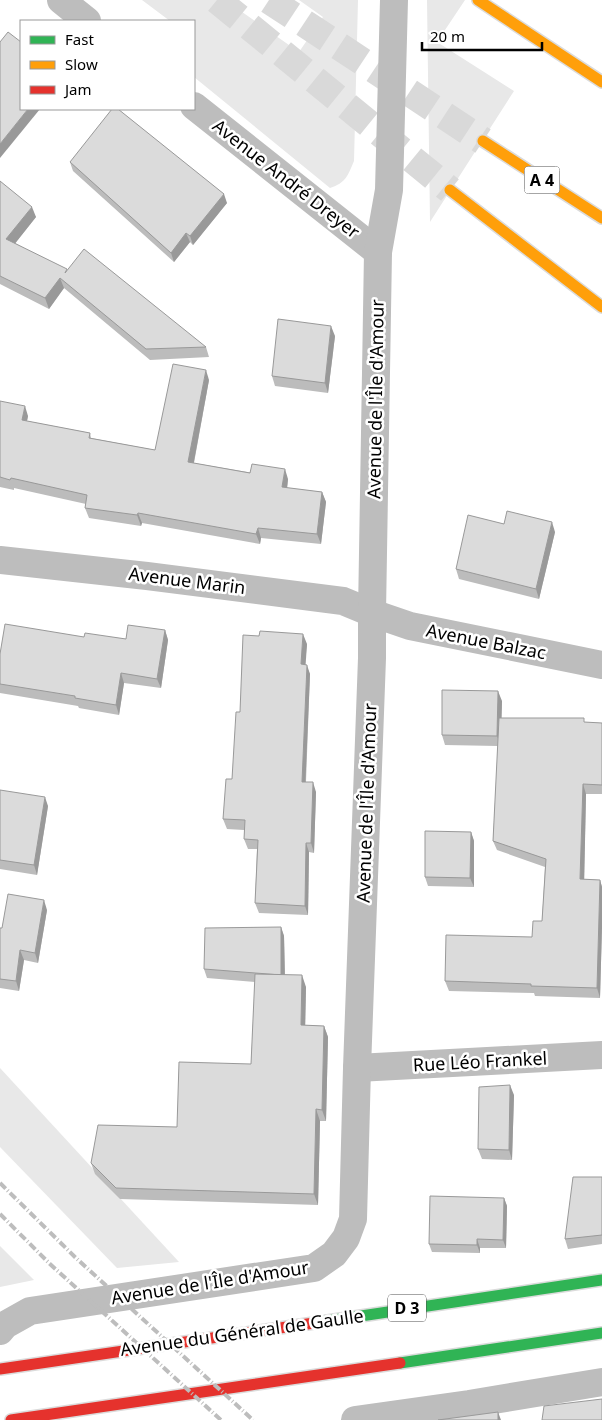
<svg xmlns="http://www.w3.org/2000/svg" width="602" height="1420" font-family="'Noto Sans',sans-serif">
  <rect width="100%" height="100%" fill="#fff"/>
  <!-- green -->
  <g fill="#e8e8e8">
    <path d="M142 0H225L299 52 323 17 299 0H358L354 161C348 175 346 183 330 188L194 77V21H170Z"/>
    <path d="M427 0H465L437 42 514 91 430 222Z"/>
    <path d="M0 1068 179 1262 117 1268 0 1147Z"/>
    <path d="M0 1246 34 1280 0 1287Z"/>
  </g>
  <g fill="none" stroke-linecap="round" stroke-linejoin="round">
    <!-- highway-tunnel -->
    <g stroke="#d9d9d9" stroke-width="28" stroke-dasharray="28 14" stroke-linecap="butt">
      <path d="M217 0 450 190"/>
      <path d="M269 0 483 141"/>
    </g>
    <!-- fast casing -->
    <g stroke="#dbdbdb" stroke-width="14">
      <g id="fast">
        <path d="M314 1323 602 1280"/>
        <path d="M400 1363 602 1333"/>
      </g>
    </g>
    <!-- slow casing -->
    <g stroke="#dbdbdb" stroke-width="14">
      <g id="slow">
        <path d="M478 0 602 82"/>
        <path d="M483 141 602 218"/>
        <path d="M450 190 602 307"/>
      </g>
    </g>
    <!-- jam casing -->
    <g stroke="#dbdbdb" stroke-width="14">
      <g id="jam">
        <path d="M0 1369 314 1323"/>
        <path d="M11 1420 400 1363"/>
      </g>
    </g>
    <!-- street -->
    <g stroke="#bdbdbd" stroke-width="28">
      <path d="M61 0 87 21"/>
      <path d="M194 106 378 252"/>
      <path d="M0 560 147 576 343 601 372 613 410 626 602 665"/>
      <path d="M357 1068 602 1055"/>
      <path d="M0 1331 5 1325 30 1311 314 1268 334 1254 346 1238 353 1219 357 1068 372 658V613L378 252 389 190 394 0"/>
      <path d="M355 1420 469 1404 602 1382"/>
    </g>
    <!-- fast -->
    <use href="#fast" stroke="#30b455" stroke-width="11"/>
    <!-- slow -->
    <use href="#slow" stroke="#ff9f0a" stroke-width="11"/>
    <!-- jam -->
    <use href="#jam" stroke="#e5322d" stroke-width="11"/>
    <!-- rail -->
    <g stroke="#bdbdbd" stroke-width="4" stroke-dasharray="8 2.5 1 2.5" stroke-linecap="butt">
      <path d="M0 1183 76 1258 253 1420"/>
      <path d="M0 1214 50 1264 221 1420"/>
    </g>
  </g>
  <!-- wall -->
  <g fill="#bcbcbc">
    <path d="M70 162 227 203 193 245 190 242 174 262 73 171Z"/>
    <path d="M0 181 36 217 15 243 206 347 209 357 150 360 64 288 49 309 0 284Z"/>
    <path d="M335 336 328 393 275 386 272 376Z"/>
    <path d="M209 380 194 463 288 479 287 488 322 492 326 502 321 544 261 538 260 544 142 523 141 526 89 518 85 508 86 504 14 488V490L0 487V401L28 416 27 421 90 433 91 438 155 450Z"/>
    <path d="M504 524 555 532 539 599 459 579 456 569Z"/>
    <path d="M165 630 168 640 161 688 124 683 119 715 79 708 78 706 0 693V654L84 637 126 639Z"/>
    <path d="M307 644 305 664 310 674 306 782 316 792 314 853 309 852 308 915 259 913 255 903 257 849H248L244 839V830L227 829 223 819 232 779 240 712Z"/>
    <path d="M502 701 501 718 602 723V794H586L584 879 600 880 602 887V927L600 998 535 996 534 993 449 991 445 981 532 937 542 921 545 867 497 850 493 841 498 746 445 745 442 735Z"/>
    <path d="M0 790 48 806 37 875 0 869Z"/>
    <path d="M471 832 474 841V887L428 886 425 877Z"/>
    <path d="M47 910 38 963 24 960 19 991 0 988V928H2Z"/>
    <path d="M281 927 284 936 285 975 306 987 305 1025 324 1026 328 1037 326 1121H320L318 1205 120 1199 95 1174 91 1163 177 1127 251 1064 255 982 207 978 204 969Z"/>
    <path d="M514 1095 512 1160 482 1159 478 1149Z"/>
    <path d="M602 1177V1244L568 1249 565 1239Z"/>
    <path d="M504 1198 507 1206 506 1248H480V1253L432 1252 429 1244Z"/>
  </g>
  <!-- shaded-wall -->
  <g fill="#999">
    <path d="M28 109H40L0 158V144Z"/>
    <path d="M224 194 227 203 193 245 190 236Z"/>
    <path d="M32 207 36 217 10 250 6 239Z"/>
    <path d="M186 233 190 242 174 262 171 253Z"/>
    <path d="M60 278 64 288 49 309 45 298Z"/>
    <path d="M331 326 335 336 328 393 325 383Z"/>
    <path d="M206 370 209 380 192 472 188 462Z"/>
    <path d="M25 406 28 416 25 430 22 420Z"/>
    <path d="M285 469 288 479 286 498 282 487Z"/>
    <path d="M322 492 326 502 321 544 317 534Z"/>
    <path d="M138 513 142 523 141 526 137 515Z"/>
    <path d="M552 522 555 532 539 599 536 589Z"/>
    <path d="M258 528 261 538 260 544 256 534Z"/>
    <path d="M165 630 168 640 161 688 157 679Z"/>
    <path d="M303 634 307 644 305 673 301 664Z"/>
    <path d="M307 665 310 674 305 792 302 782Z"/>
    <path d="M121 673 124 683 119 715 116 705Z"/>
    <path d="M498 691 502 701 501 746 497 736Z"/>
    <path d="M313 782 316 792 314 853 311 843Z"/>
    <path d="M583 784 586 794 584 889 580 879Z"/>
    <path d="M45 797 48 806 37 875 34 865Z"/>
    <path d="M471 832 474 841V887L470 878Z"/>
    <path d="M306 843 309 852 308 915 305 906Z"/>
    <path d="M600 880 602 887V927L600 998 597 988Z"/>
    <path d="M44 900 47 910 38 963 35 953Z"/>
    <path d="M281 927 284 936 285 984 281 975Z"/>
    <path d="M20 950 24 960 19 991 16 981Z"/>
    <path d="M302 975 306 987 305 1036 301 1025Z"/>
    <path d="M324 1026 328 1037 326 1121 322 1110Z"/>
    <path d="M510 1085 514 1095 512 1160 509 1150Z"/>
    <path d="M316 1109 320 1121 318 1205 314 1194Z"/>
    <path d="M504 1198 507 1206 506 1248 503 1240Z"/>
    <path d="M477 1239 480 1248V1253L477 1245Z"/>
    <path d="M498 1412 501 1420H498Z"/>
  </g>
  <!-- building -->
  <g fill="#dbdbdb" stroke="#999">
    <path d="M8 32 21 42V109H28L0 144V42Z"/>
    <path d="M112 109H118L224 194 190 236 186 233 171 253 70 162Z"/>
    <path d="M0 181 32 207 6 239 67 269 65 273 84 249 206 347 146 349 60 278 45 298 0 276Z"/>
    <path d="M278 319 331 326 325 383 272 376Z"/>
    <path d="M173 364 206 370 188 462 250 473 252 464 285 469 282 487 322 492 317 534 258 528 256 534 138 513 137 515 85 508 87 495 11 478 10 480 0 477V401L25 406 22 420 90 433 89 438 155 450Z"/>
    <path d="M507 511 552 522 536 589 456 569 468 515 504 524Z"/>
    <path d="M5 624 84 637 85 633 126 639 128 625 165 630 157 679 121 673 116 705 75 698V696L0 684V654Z"/>
    <path d="M260 631 303 634 301 664 307 665 302 782H313L311 843H306L305 906 255 903 258 840 244 839 245 820 223 819 226 779H232L236 712H240L243 635 259 636Z"/>
    <path d="M442 690 498 691 497 736 442 735Z"/>
    <path d="M499 718H584V722L602 723V785L583 784 580 879 600 880 597 988 531 986V984L445 981 446 935 532 937 533 921H542L546 859 493 841Z"/>
    <path d="M0 790 45 797 34 865 0 860Z"/>
    <path d="M425 831 471 832 470 878 425 877Z"/>
    <path d="M8 894 44 900 35 953 20 950 16 981 0 979V928H2Z"/>
    <path d="M281 927V975L204 969 205 928Z"/>
    <path d="M255 974 302 975 301 1025 324 1026 322 1110 316 1109 314 1194 116 1188 91 1163 98 1125 177 1127 179 1062 251 1064Z"/>
    <path d="M510 1085 509 1150 478 1149 479 1087Z"/>
    <path d="M573 1177H602V1235L565 1239Z"/>
    <path d="M430 1196 504 1198 503 1240 477 1239V1245L429 1244Z"/>
    <path d="M602 1399V1420H542L544 1406Z"/>
    <path d="M498 1412V1420H438Z"/>
  </g>
  <g text-anchor="middle" stroke-width="5" stroke-linejoin="round" paint-order="stroke">
    <!-- shield labels -->
    <g fill="#fff" stroke="#4c4c4c" stroke-width="1">
      <rect x="524.5" y="166.5" width="35" height="27" rx="4"/>
      <rect x="388" y="1294.5" width="38" height="27" rx="4"/>
    </g>
    <g font-size="16" font-weight="bold" fill="#000">
      <text x="542" y="186">A 4</text>
      <text x="407" y="1314">D 3</text>
    </g>
    <!-- street labels -->
    <g font-size="18" fill="#000" stroke="#fff">
      <text transform="translate(286 179) rotate(38)" y="6">Avenue André Dreyer</text>
      <text transform="translate(376 399) rotate(-89)" y="6">Avenue de l'Île d'Amour</text>
      <text transform="translate(187 581) rotate(7)" y="6">Avenue Marin</text>
      <text transform="translate(486 642) rotate(11)" y="6">Avenue Balzac</text>
      <text transform="translate(367 803) rotate(-88)" y="6">Avenue de l'Île d'Amour</text>
      <text transform="translate(480 1062) rotate(-3)" y="6">Rue Léo Frankel</text>
      <text transform="translate(210 1283) rotate(-9)" y="6">Avenue de l'Île d'Amour</text>
      <text transform="translate(242 1333) rotate(-8)" y="6">Avenue du Général de Gaulle</text>
    </g>
  </g>
  <!-- legend -->
  <rect x="20" y="20" width="175" height="90" fill="#ffffff" stroke="#999999"/>
  <rect x="30" y="36" width="25" height="8" fill="#30b455" stroke="#999999"/>
  <text x="65" y="45" font-size="15" fill="#000000">Fast</text>
  <rect x="30" y="61" width="25" height="8" fill="#ff9f0a" stroke="#999999"/>
  <text x="65" y="70" font-size="15" fill="#000000">Slow</text>
  <rect x="30" y="86" width="25" height="8" fill="#e5322d" stroke="#999999"/>
  <text x="65" y="95" font-size="15" fill="#000000">Jam</text>
  <!-- scale -->
  <path d="M422 42v8h120v-8" fill="none" stroke="#000000" stroke-width="2.5"/>
  <text x="430" y="42" font-size="15" fill="#000000" stroke="#ffffff" stroke-width="4" paint-order="stroke">20 m</text>
</svg>
